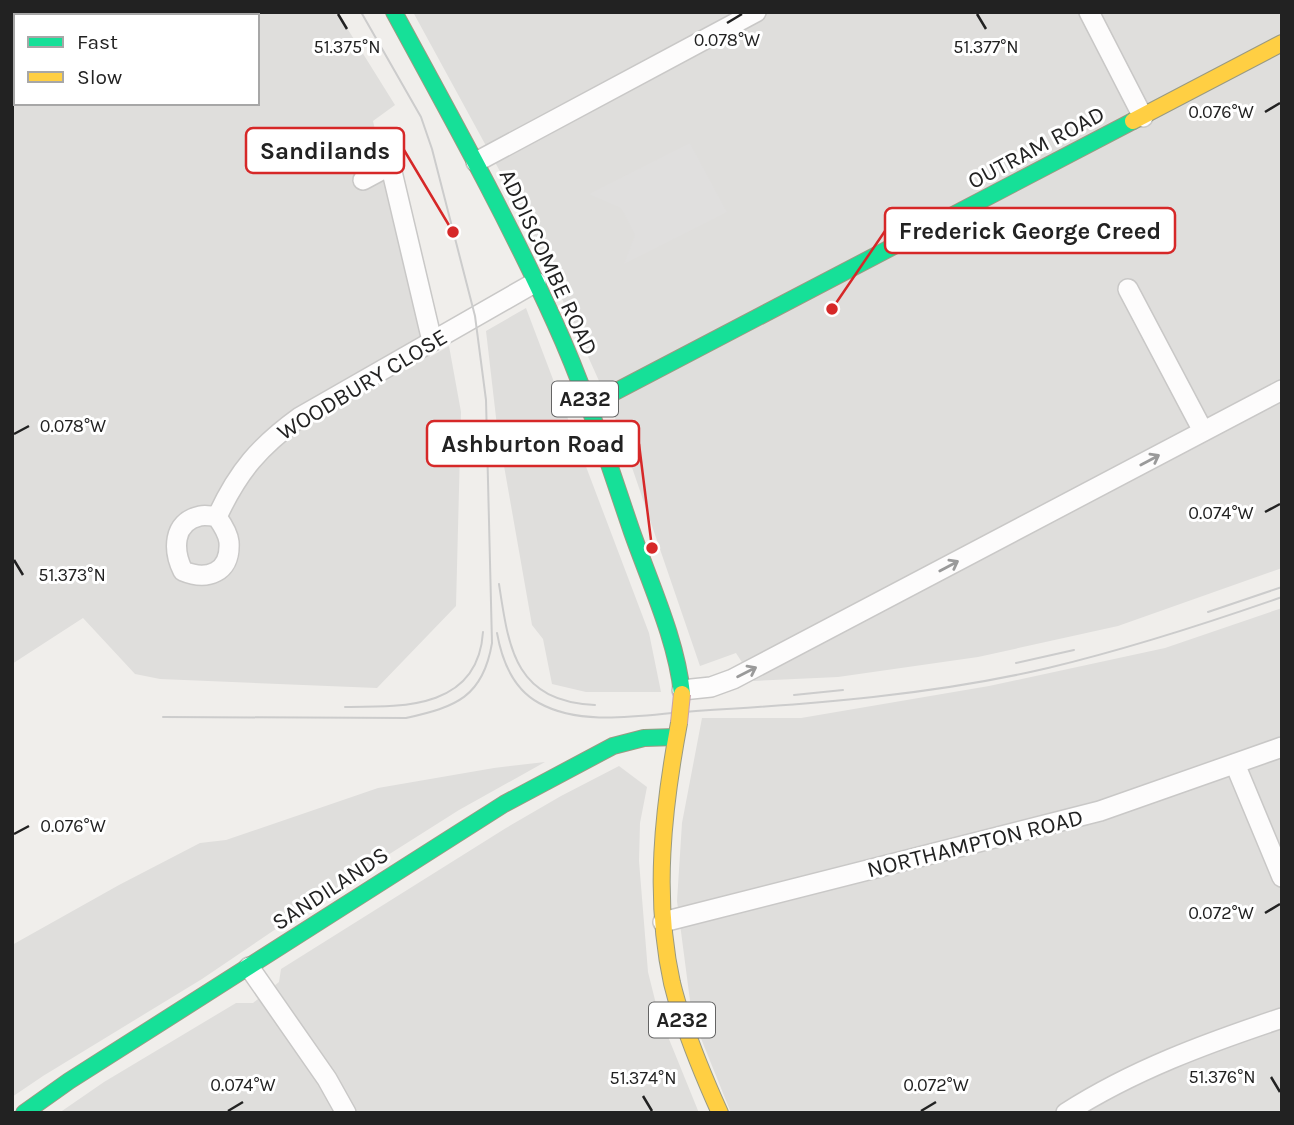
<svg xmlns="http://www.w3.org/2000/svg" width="1294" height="1125" font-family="Karla,sans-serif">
  <rect width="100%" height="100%" fill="#f0eeeb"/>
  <!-- residential -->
  <g fill="#dfdedc" fill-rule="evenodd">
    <path d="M12 12H337L395 105 373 121 378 143 430 357 449 346 461 412 456 606 377 688 160 679 135 674 83 618 12 664ZM16 16H257V103H16Z"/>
    <path d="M413 12H1282V568L1118 626 978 657 838 677 754 681 736 653 700 666 613 412 527 221Z"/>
    <path d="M526 308 649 633 661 692H586L552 684 543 639 532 625 497 426 486 331Z"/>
    <path d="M1282 608V1113H731L692 1016 677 901 682 823 702 718H801L989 686 1165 648Z"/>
    <path d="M545 762 459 810 350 879 202 979 43 1076 12 1097V945L119 885 200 843 226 840 378 788 494 768Z"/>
    <path d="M619 766 647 787 640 823 639 861 648 972 658 1012 699 1113H59L104 1082 236 1003H253L279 982 281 969 506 828 561 796Z"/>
  </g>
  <!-- parking -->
  <path fill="#e0dfde" d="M690 143 727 212 624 264 635 235 621 208 589 194Z"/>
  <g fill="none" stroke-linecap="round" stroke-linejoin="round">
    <!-- street casing -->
    <g stroke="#c9c8c7" stroke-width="22">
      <g id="street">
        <path d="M1089 12 1143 117"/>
        <path d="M30 16 32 12"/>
        <path d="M12 57 16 49"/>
        <path d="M385 142 432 341"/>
        <path d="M476 162 756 12"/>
        <path d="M363 180 391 165"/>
        <path d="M1128 289 1203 431"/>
        <path d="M217 517C212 516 205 515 200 516 172 522 173 551 183 571 207 581 231 573 229 542 228 533 222 524 217 517 238 471 260 446 300 417L536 282"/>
        <path d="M682 690 711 687 733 679 1282 390"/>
        <path d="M1235 764 1282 877"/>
        <path d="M663 922 1100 811 1282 747"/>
        <path d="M249 967 327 1079 346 1113"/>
        <path d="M1066 1113C1133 1070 1207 1043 1282 1018"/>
      </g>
    </g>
    <!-- fast casing -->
    <g stroke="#999a82" stroke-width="18">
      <g id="fast">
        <path d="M394 12C450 115 507 217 555 323 586 391 608 462 632 532 650 583 677 641 682 694"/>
        <path d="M588 406 1133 121"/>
        <path d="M24 1113 69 1081 504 804 613 746 644 738 676 737"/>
      </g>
    </g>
    <!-- slow casing -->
    <g stroke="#999a82" stroke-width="18">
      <g id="slow">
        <path d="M1133 121 1282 43"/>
        <path d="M679 723C663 809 653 897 672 983 683 1028 701 1071 720 1113"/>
      </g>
    </g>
    <!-- street -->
    <use href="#street" stroke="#fdfcfc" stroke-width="19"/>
    <!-- fast -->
    <use href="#fast" stroke="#16e098" stroke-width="16"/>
    <!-- slow -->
    <use href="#slow" stroke="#ffcf43" stroke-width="16"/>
    <!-- tram -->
    <g stroke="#ccc" stroke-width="2">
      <path d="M499 584C509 650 515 701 595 705"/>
      <path d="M1208 612 1282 587"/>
      <path d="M497 633C502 661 513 689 539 703 584 728 647 714 696 711 814 704 933 695 1048 668 1127 649 1205 624 1282 597"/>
      <path d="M1016 663 1074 650"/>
      <path d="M794 695 843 690"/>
      <path d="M345 707C403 707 478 709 483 632"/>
      <path d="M163 717 406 718C456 707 483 697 492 643L486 400 475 316 432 149 421 117 361 12"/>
    </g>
    <!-- slow-bridge casing -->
    <g stroke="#c5a2ac" stroke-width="18" stroke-linecap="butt">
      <path id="slow-bridge" d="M679 723 682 694"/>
    </g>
    <!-- slow-bridge -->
    <use href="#slow-bridge" stroke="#ffcf43" stroke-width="16"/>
  </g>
  <!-- one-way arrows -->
  <defs><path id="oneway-shaft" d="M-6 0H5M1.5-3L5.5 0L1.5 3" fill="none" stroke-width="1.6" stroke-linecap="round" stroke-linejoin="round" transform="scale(1.75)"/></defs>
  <g stroke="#9a9a9a">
    <use href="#oneway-shaft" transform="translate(1150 460) rotate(-28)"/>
    <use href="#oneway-shaft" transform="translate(949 566) rotate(-28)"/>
    <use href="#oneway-shaft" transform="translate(747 672) rotate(-27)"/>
  </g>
  <!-- ticks -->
  <path fill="none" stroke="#222" stroke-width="2.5" d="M338 14 347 29M977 14 986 29M727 23 742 14M1265 112 1280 103M14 434 29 426M1265 512 1280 504M14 560 23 575M14 834 29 826M1265 913 1280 904M1271 1077 1280 1092M643 1096 652 1111M228 1111 243 1102M921 1111 936 1102"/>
  <g text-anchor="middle" stroke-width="6" stroke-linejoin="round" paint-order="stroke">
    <!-- shield labels -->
    <g fill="#fff" stroke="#646464" stroke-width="2">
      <rect x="552" y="381.5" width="66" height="35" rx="5"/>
      <rect x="649" y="1002.5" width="66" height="35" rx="5"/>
    </g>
    <g font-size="21" font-weight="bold" fill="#222">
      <text x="585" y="406">A232</text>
      <text x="682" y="1027">A232</text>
    </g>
    <!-- street labels -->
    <g font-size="23" fill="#222" stroke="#fff">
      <text transform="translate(1036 147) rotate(-28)" y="8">OUTRAM ROAD</text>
      <text transform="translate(549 262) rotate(65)" y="8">ADDISCOMBE ROAD</text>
      <text transform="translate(362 384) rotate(-31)" y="8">WOODBURY CLOSE</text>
      <text transform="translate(975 843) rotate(-14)" y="8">NORTHAMPTON ROAD</text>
      <text transform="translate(330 888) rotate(-33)" y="8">SANDILANDS</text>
    </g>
  </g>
  <g font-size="18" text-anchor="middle" fill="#222" stroke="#fff" stroke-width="6" stroke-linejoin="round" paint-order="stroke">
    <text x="727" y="46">0.078°W</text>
    <text x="347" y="53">51.375°N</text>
    <text x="986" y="53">51.377°N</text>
    <text x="1221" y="118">0.076°W</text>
    <text x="73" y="432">0.078°W</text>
    <text x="1221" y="519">0.074°W</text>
    <text x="72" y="581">51.373°N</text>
    <text x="73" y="832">0.076°W</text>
    <text x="1221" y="919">0.072°W</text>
    <text x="1222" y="1083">51.376°N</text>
    <text x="643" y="1084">51.374°N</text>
    <text x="243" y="1091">0.074°W</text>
    <text x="936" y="1091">0.072°W</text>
  </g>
  <!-- callouts -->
  <path fill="none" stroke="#d62828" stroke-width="2.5" d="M453 232L404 150M832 309L885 231M652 548L639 444"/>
  <g fill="#d62828" stroke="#fff" stroke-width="2.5">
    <circle cx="453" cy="232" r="7"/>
    <circle cx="832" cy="309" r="7"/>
    <circle cx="652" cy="548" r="7"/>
  </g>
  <g fill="#fff" stroke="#d62828" stroke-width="2.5">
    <rect x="246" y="128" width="158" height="45" rx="7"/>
    <rect x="885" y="208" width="290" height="45" rx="7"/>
    <rect x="427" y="421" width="212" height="45" rx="7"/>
  </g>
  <g font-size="24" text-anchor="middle" font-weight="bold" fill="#222">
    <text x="325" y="159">Sandilands</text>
    <text x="1030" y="239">Frederick George Creed</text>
    <text x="533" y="452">Ashburton Road</text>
  </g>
  <!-- border -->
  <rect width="1294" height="1125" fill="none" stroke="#222222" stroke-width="28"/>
  <!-- legend -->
  <rect x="14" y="14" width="245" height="91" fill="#ffffff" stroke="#a7a7a7" stroke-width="2"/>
  <rect x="28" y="37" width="35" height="10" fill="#16e098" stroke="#a7a7a7" stroke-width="2"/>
  <text x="77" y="49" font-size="21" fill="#222222">Fast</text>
  <rect x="28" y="72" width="35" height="10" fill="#ffcf43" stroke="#a7a7a7" stroke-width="2"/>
  <text x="77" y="84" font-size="21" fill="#222222">Slow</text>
</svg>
